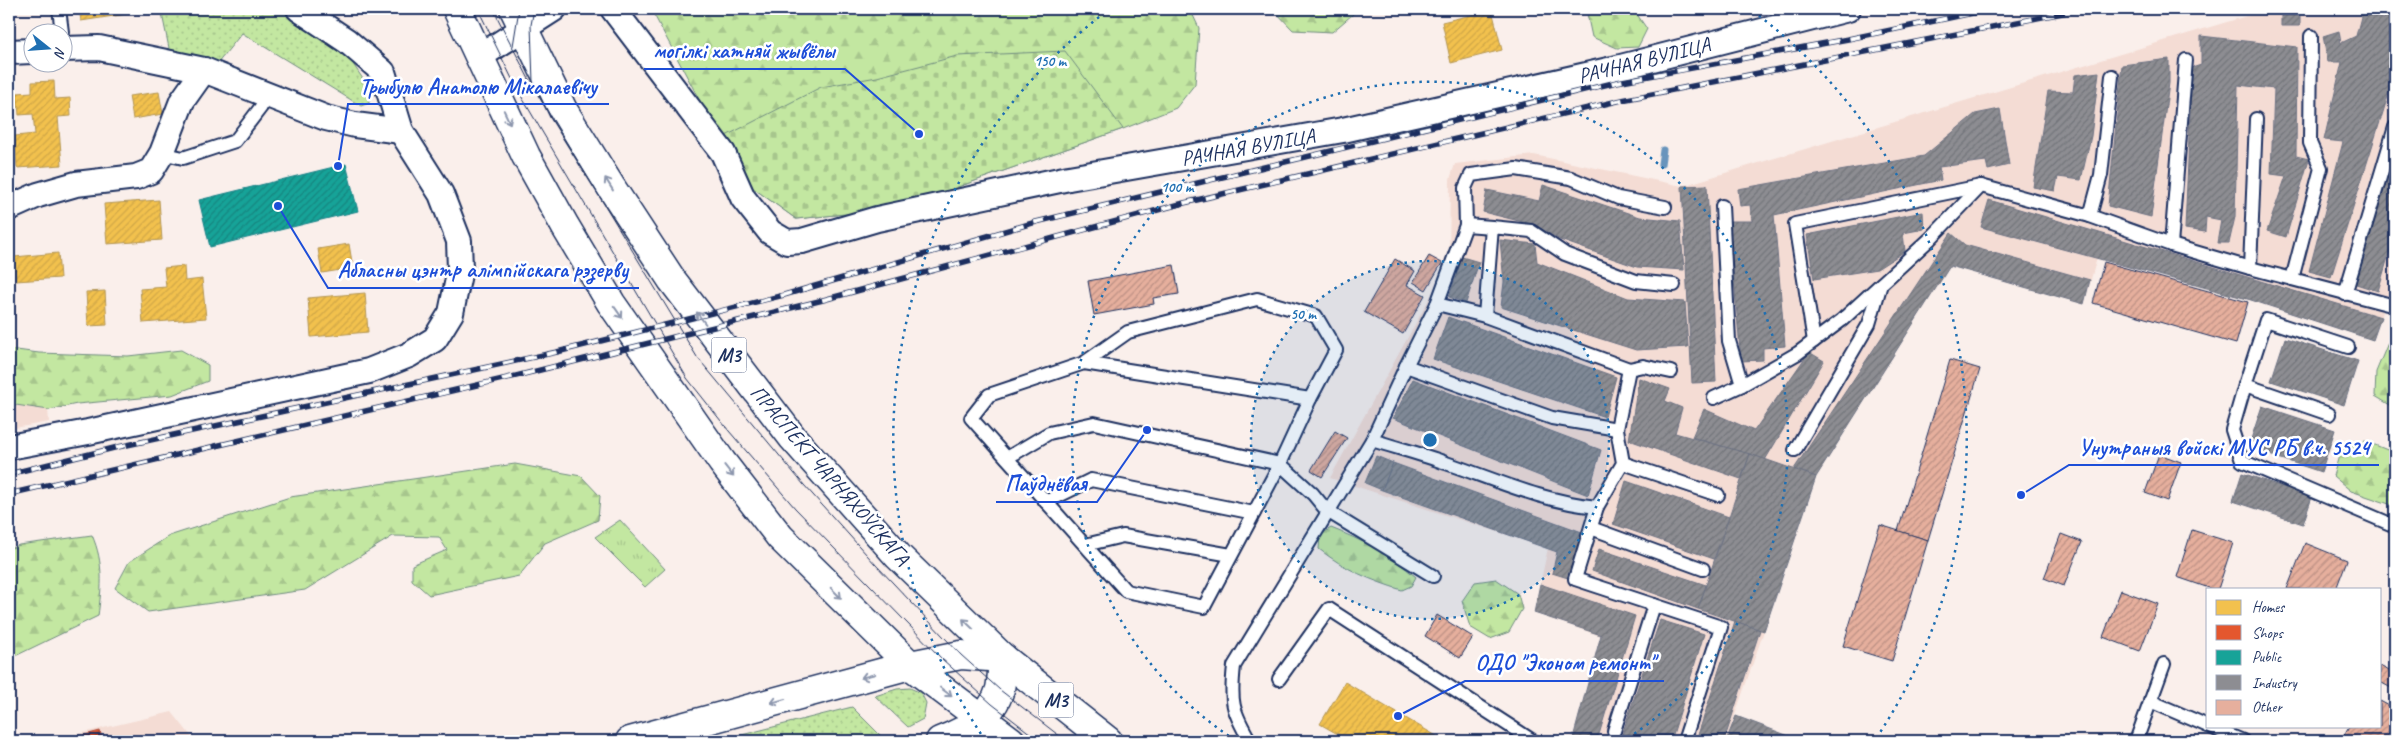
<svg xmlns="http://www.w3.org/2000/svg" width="2404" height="750" font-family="Caveat,sans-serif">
  <defs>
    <pattern id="grass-dots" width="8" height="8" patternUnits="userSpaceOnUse" patternTransform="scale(1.25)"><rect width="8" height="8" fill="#c3e7a1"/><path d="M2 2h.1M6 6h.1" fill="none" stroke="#a7c68d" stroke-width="1.8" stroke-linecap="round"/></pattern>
    <pattern id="forest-firs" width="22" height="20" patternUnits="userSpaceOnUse" patternTransform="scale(1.25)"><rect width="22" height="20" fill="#c3e7a1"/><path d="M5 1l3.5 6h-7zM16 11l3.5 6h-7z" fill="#a7c68d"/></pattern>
    <pattern id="cemetery-stones" width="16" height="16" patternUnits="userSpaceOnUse" patternTransform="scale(1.25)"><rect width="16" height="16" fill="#c3e7a1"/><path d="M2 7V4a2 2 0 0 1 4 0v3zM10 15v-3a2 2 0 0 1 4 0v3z" fill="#a7c68d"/></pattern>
    <pattern id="park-tufts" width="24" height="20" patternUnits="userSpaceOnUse" patternTransform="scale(1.25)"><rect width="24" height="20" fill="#c3e7a1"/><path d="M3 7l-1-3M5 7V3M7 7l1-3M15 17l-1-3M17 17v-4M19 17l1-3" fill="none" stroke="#a7c68d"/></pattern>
    <pattern id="homes-hatch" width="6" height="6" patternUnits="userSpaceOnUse" patternTransform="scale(1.25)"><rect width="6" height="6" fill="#f2c14e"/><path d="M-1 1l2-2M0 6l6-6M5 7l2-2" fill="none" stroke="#cfa646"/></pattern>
    <pattern id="shops-hatch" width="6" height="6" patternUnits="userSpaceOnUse" patternTransform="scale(1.25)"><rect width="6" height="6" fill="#e4572e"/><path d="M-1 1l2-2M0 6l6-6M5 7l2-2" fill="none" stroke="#b8482a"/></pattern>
    <pattern id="public-hatch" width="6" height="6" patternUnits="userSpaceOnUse" patternTransform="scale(1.25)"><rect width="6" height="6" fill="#17a398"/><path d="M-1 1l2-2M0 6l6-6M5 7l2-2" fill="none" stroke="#14857f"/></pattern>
    <pattern id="industry-hatch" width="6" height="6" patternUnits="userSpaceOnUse" patternTransform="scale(1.25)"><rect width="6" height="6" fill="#8d8d92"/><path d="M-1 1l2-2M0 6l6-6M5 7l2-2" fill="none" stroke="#72747a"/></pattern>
    <pattern id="building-hatch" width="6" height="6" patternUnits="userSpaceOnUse" patternTransform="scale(1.25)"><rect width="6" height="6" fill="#e6af9d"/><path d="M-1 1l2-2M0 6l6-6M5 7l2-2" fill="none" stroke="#ba8f83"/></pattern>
  </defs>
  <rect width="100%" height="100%" fill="#faefeb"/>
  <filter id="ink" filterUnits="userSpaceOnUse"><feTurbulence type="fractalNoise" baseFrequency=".02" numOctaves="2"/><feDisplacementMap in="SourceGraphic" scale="10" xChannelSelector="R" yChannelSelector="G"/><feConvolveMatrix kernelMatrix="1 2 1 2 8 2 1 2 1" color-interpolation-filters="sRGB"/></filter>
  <g filter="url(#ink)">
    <!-- built -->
    <g fill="#f4dcd4">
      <path d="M2270 9H2395V272L2373 340 2251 300 2097 258 2084 304 1950 266 1816 477 1750 455 1698 609 1764 631 1726 741H1586L1573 738 1601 636 1534 613 1548 548 1330 478 1449 263 1450 179 1455 164 1534 155 1682 186Z"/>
      <path d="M47 396 49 422 9 429V401Z"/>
      <path d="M172 712 195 741H48Z"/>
    </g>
    <!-- grass -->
    <g fill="url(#grass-dots)" stroke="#6f8b80">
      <path d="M161 9H282L351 61 369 88V103L361 106 242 33 217 64 170 53Z"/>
      <path d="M910 688 921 693 926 703 923 719 908 727 875 696 897 689Z"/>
      <path d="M852 707 881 736 861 741H718Z"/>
    </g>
    <!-- forest -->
    <g fill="url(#forest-firs)" stroke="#6f8b80">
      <path d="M651 9H1190L1199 28 1195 84 1176 108 1123 129 895 209 796 219 742 180Z"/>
      <path d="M1273 9H1359L1332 32 1293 30Z"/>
      <path d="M1586 9 1634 10 1647 29 1638 47 1617 48 1592 37Z"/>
      <path d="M2395 335V408L2375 396 2376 372 2390 338Z"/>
      <path d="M9 349 39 353 128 356 181 350 208 365V381L172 395 77 404 49 410 9 404Z"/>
      <path d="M2365 441 2395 453V506L2351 491 2333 476 2341 449Z"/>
      <path d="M515 464 581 476 600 496 598 520 545 543 519 576 429 595 412 580V565L447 550 439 537 393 536 305 590 148 612 115 588 129 562 169 536 290 497Z"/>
      <path d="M1331 528C1362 540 1391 555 1416 577L1411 586 1402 590C1372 581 1344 569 1319 549L1320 535Z"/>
      <path d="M92 535C104 563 102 586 98 616L9 659V549L19 545Z"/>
      <path d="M1496 579 1518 594 1522 609 1509 632 1490 639 1470 627 1462 601 1475 582Z"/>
    </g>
    <!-- cemetery -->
    <path fill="url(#cemetery-stones)" stroke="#6f8b80" d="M1065 51 1123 129 895 209 796 219 742 180 720 139 821 87 877 77 957 56Z"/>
    <!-- park -->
    <path fill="url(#park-tufts)" stroke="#6f8b80" d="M620 520 665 569 645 587 595 537Z"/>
    <!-- homes -->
    <g fill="url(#homes-hatch)" stroke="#b29553">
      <path d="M79 9H126L127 14 81 21Z"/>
      <path d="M1492 10 1502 50 1451 63 1442 22Z"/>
      <path d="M54 81 55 99 70 98 71 116 58 117 62 165 17 168 15 136 35 134 33 114 19 115 17 93 32 92V82Z"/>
      <path d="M159 92 163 114 133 119 129 96Z"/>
      <path d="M159 200 162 240 107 244 104 204Z"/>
      <path d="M349 244 353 268 322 273 318 249Z"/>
      <path d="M58 253 60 278 16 281 14 257Z"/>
      <path d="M184 266 185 281 202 279 206 318 143 323 140 289 166 287 164 268Z"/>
      <path d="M105 291 107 325 88 326 86 292Z"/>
      <path d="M365 293 368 332 311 337 308 298Z"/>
      <path d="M1345 682 1385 706 1445 741H1350L1320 724Z"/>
    </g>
    <!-- shops -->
    <path fill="url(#shops-hatch)" stroke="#a84b3c" d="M100 731 103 741H70V739Z"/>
    <!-- public -->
    <path fill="url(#public-hatch)" stroke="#188087" d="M346 164 358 211 210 247 199 200Z"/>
    <!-- industry -->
    <g fill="url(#industry-hatch)" stroke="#6b7182">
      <path d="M2387 9H2395V74L2331 277 2309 271 2343 142 2324 140 2342 62H2328L2323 36 2339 31 2341 43 2356 36 2362 13 2384 19Z"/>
      <path d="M2281 15 2300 16V26H2281Z"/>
      <path d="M2201 36 2297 47 2296 156 2309 159 2286 237 2267 231 2286 176 2271 174 2274 89 2238 85 2235 217 2229 243H2217L2221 220 2206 217 2205 232 2185 229 2192 68 2201 65Z"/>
      <path d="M2169 59V83L2151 217 2108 206 2122 65Z"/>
      <path d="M2099 72 2091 136 2081 180 2058 177 2055 191 2033 187 2048 91 2073 92 2075 75Z"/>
      <path d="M2000 109 2009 165 1988 170 1986 161 1939 167 1941 180 1774 215 1785 346 1763 348V360L1741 361 1729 221H1752L1750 205 1740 206 1738 189 1924 156 1975 114Z"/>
      <path d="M2395 146V234L2378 291 2353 283Z"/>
      <path d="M1543 185 1640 217 1680 221 1684 270 1637 267 1560 240 1535 225 1483 212 1487 190 1539 201Z"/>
      <path d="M1707 185 1716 382 1692 383 1682 186Z"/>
      <path d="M1989 200 2381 317 2373 340 2251 300 1981 227Z"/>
      <path d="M1923 212 1924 229 1903 233 1905 251 1877 269 1814 279 1807 235Z"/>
      <path d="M1951 233 1965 245 2090 280 2084 304 1950 266 1816 477 1794 469Z"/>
      <path d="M1500 240 1535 244 1537 262 1628 298 1685 302 1688 347 1636 350 1501 307 1504 282Z"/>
      <path d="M1462 257 1479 262 1466 303 1449 297Z"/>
      <path d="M1448 317 1616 377 1605 417 1433 359Z"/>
      <path d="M2285 338 2358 361 2344 405 2271 381Z"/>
      <path d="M1809 352 1824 361 1765 460 1692 437 1704 409 1754 431Z"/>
      <path d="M1639 378 1670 389 1665 401 1682 408 1675 433 1750 454 1741 479 1629 440Z"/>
      <path d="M1413 379 1601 450 1588 495 1393 418Z"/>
      <path d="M2262 406 2335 430 2321 472 2248 448Z"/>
      <path d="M1750 454 1816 477 1764 631 1698 609Z"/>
      <path d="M1376 456 1393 463 1382 490 1365 483Z"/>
      <path d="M1393 463 1582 532 1568 578 1552 573 1557 552 1382 490Z"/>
      <path d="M2242 473 2312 497 2303 524 2233 501Z"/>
      <path d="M1626 481 1729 517 1714 559 1613 524Z"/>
      <path d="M1599 549 1706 585 1698 609 1592 571Z"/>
      <path d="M1540 584 1635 616 1597 741 1573 738 1601 635 1534 613Z"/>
      <path d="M1660 620 1704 634 1671 741H1620Z"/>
      <path d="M1735 621 1760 630 1724 741H1696Z"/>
      <path d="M1736 716 1802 741H1726Z"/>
    </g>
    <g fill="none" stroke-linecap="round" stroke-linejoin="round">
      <!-- stream -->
      <path stroke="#6794bc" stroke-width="7" d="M1661 164 1663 150"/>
    </g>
    <!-- building -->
    <g fill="url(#building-hatch)" stroke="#1b2f5e">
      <path d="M1429 256 1442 263 1426 290 1413 282Z"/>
      <path d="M1395 259 1415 271 1407 285 1425 295 1403 334 1364 312Z"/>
      <path d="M2104 262 2248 302 2236 344 2093 303Z"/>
      <path d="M1174 265 1179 294 1153 298 1154 304 1094 315 1088 281Z"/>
      <path d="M1950 360 1980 369 1928 540 1898 531Z"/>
      <path d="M1335 431 1347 438 1322 477 1311 470Z"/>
      <path d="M2159 454 2181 462 2167 501 2145 493Z"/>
      <path d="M1880 525 1928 540 1892 661 1843 646Z"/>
      <path d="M2192 530 2233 543 2218 589H2212L2177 577Z"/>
      <path d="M2061 534 2082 542 2064 586 2044 578Z"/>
      <path d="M2305 543 2347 560 2336 589H2287Z"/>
      <path d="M2121 590 2158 604 2140 651 2103 637Z"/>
      <path d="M1437 615 1473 637 1460 658 1425 636Z"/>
      <path d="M2380 665 2395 673V690L2380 682Z"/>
      <path d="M2380 701 2395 709 2389 723 2395 726V741H2346L2342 739 2349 726H2380Z"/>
    </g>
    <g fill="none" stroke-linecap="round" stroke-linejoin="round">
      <!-- lane casing -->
      <g stroke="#1b2f5e" stroke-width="16">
        <g id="lane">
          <path d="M59 9 62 32"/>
          <path d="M162 153 183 158 235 141 261 107 266 93"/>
          <path d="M1722 206 1729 341 1742 385"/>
          <path d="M2090 216 2101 175 2112 76"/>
          <path d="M1492 227 1466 225 1465 188 1471 175 1516 169 1571 178 1618 198 1665 207"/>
          <path d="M2171 245 2186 60"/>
          <path d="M2250 268 2256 119"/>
          <path d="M2292 279 2321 168 2310 143 2311 36"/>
          <path d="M2345 294 2395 127"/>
          <path d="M1437 304 1485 316"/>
          <path d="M1814 341 1795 224 1981 186"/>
          <path d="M1084 363 1310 399 1280 464 1204 607 1126 591 971 418 989 395Z"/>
          <path d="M1084 363 1128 332 1257 299 1316 316 1336 350 1310 399"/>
          <path d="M1406 366 1437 304 1466 225"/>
          <path d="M1629 369 1485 316 1492 227 1531 231 1565 254 1636 281 1674 285"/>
          <path d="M2245 385 2266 320 2348 347"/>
          <path d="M1714 398 1742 385 1798 353 1842 320 1930 239 1981 186 2090 216 2171 245 2250 268 2395 306"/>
          <path d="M2329 414 2245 385 2232 430 2242 461 2395 526"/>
          <path d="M1372 440 1406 366 1552 418 1617 429"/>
          <path d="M1795 450 1869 324 1881 284"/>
          <path d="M1007 458 1049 433 1094 423 1280 464 1313 494 1327 511 1433 576"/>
          <path d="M1623 463 1718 495"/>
          <path d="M1046 502 1091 480 1254 513"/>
          <path d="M1597 507 1575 579 1721 627 1684 741"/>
          <path d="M1591 528 1703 569"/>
          <path d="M1085 545 1123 536 1231 555"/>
          <path d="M1279 679 1329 609 1533 741"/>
          <path d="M2150 701 2208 726"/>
          <path d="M2208 726 2243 741"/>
          <path d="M1614 731 1654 605"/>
          <path d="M1250 741C1232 710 1230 702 1234 666L1372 440C1397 448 1422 454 1446 463 1496 480 1544 502 1597 507L1623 463 1617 429 1629 369 1643 366 1671 372"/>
          <path d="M2136 741 2164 664"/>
        </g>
      </g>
      <!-- street casing -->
      <g stroke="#1b2f5e" stroke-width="28">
        <g id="street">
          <path d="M613 9 723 153 743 198 770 232 787 242 802 241 877 219 1069 178 1343 130 1613 69 1848 9"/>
          <path d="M62 49 99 48 204 70 326 118 355 125 401 131"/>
          <path d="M9 52 32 51"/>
          <path d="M479 57 554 9"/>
          <path d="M9 208 38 195 76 184 136 177 151 171 162 153 182 101 204 70"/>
          <path d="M9 447 88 432 369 371 409 355 435 339 451 313 460 269 459 241 441 194 401 131 383 72 347 41 299 9"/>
        </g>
      </g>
      <!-- primary casing -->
      <g stroke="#1b2f5e" stroke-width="31">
        <g id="primary">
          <path d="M457 9 526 156 565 226 611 303 722 462 780 537 910 665 1011 741"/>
          <path d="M514 9 563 110 611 187 672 280 793 438 898 556 1003 658 1108 741"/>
          <path d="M630 741 910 665 961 655 1003 658"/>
          <path d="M940 741C965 731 992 718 1000 689 1002 679 1002 668 1003 658"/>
        </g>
      </g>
      <!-- lane -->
      <use href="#lane" stroke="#fff" stroke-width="12"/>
      <!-- street -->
      <use href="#street" stroke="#fff" stroke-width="24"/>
      <!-- primary -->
      <use href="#primary" stroke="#fff" stroke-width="28"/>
      <!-- tram -->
      <g stroke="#1b2f5e" stroke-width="1">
        <path d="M478 9 517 89 687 378 729 431 795 508 942 659 992 704 1040 741"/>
        <path d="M493 9 533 87 697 357 804 485 876 565 961 655 1000 690 1066 741"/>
        <path d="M513 46 519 9"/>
        <path d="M533 82 531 25 534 9"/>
      </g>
      <!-- rail casing -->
      <g stroke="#1b2f5e" stroke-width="5.5">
        <g id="rail">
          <path d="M9 474 118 447 557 352 784 295 1036 222 1617 82 1848 39 1992 9"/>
          <path d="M9 494 516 376 823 300 1184 203 1622 100 2083 9"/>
        </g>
      </g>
      <!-- rail -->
      <use href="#rail" stroke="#fff" stroke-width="4" stroke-dasharray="11" stroke-linecap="butt"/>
    </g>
    <!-- one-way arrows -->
    <defs><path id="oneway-shaft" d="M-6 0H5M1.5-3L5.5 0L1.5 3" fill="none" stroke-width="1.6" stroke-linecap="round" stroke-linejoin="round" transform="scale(1.25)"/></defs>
    <g stroke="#8d97ae">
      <use href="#oneway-shaft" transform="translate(507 117) rotate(65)"/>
      <use href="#oneway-shaft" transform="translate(609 184) rotate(-122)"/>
      <use href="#oneway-shaft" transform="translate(618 312) rotate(55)"/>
      <use href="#oneway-shaft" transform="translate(701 318) rotate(-127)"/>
      <use href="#oneway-shaft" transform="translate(729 471) rotate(52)"/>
      <use href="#oneway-shaft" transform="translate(836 593) rotate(45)"/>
      <use href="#oneway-shaft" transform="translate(968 624) rotate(-136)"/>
      <use href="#oneway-shaft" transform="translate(868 676) rotate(165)"/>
      <use href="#oneway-shaft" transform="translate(946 692) rotate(37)"/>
      <use href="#oneway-shaft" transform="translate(778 701) rotate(165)"/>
    </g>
  </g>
  <!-- distance rings -->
  <circle cx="1430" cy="440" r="179" fill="#1f6fb2" fill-opacity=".12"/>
  <g fill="none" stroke="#1f6fb2" stroke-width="2.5" stroke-dasharray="2.5 5">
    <circle cx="1430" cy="440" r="179"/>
    <path d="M1235 740A358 358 0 1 1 1625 740"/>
    <path d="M985 740A537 537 0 0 1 1107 11M1753 11A537 537 0 0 1 1875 740"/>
  </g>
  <g text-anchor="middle" stroke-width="5" stroke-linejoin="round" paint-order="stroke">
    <!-- shield labels -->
    <g fill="#fff" stroke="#5f6d8e" stroke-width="1">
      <rect x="711.5" y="337.5" width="35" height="35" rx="4"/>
      <rect x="1038.5" y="682.5" width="35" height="35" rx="4"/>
    </g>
    <g font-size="20" font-weight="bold" fill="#1b2f5e">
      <text x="729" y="362">М3</text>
      <text x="1056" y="707">М3</text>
    </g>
    <!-- street labels -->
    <g font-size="21" fill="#1b2f5e" stroke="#fff">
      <text transform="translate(1644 60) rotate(-14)" y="7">РАЧНАЯ ВУЛІЦА</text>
      <text transform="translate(1248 147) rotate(-10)" y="7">РАЧНАЯ ВУЛІЦА</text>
      <text transform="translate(830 475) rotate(49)" y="7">ПРАСПЕКТ ЧАРНЯХОЎСКАГА</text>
    </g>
  </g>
  <circle cx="1430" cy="440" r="8" fill="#1f6fb2" stroke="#fff" stroke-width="2.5"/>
  <g font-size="15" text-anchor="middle" font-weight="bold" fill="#1f6fb2" stroke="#fff" stroke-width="5" stroke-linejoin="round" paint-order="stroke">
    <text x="1050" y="66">150 m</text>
    <text x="1177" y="192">100 m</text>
    <text x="1303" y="319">50 m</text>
  </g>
  <!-- callouts -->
  <path fill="none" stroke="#1d4ed8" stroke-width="2" d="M919 134L845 69H644M338 166L348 104H609M278 206L328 288H639M2021 495L2069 465H2379M1147 430L1097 502H996M1398 716L1465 681H1664"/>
  <g fill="#1d4ed8" stroke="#fff" stroke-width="2">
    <circle cx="919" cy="134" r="5"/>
    <circle cx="338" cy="166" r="5"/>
    <circle cx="278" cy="206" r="5"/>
    <circle cx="2021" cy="495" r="5"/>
    <circle cx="1147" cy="430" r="5"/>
    <circle cx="1398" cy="716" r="5"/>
  </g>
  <g font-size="22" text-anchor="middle" font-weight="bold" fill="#1d4ed8" stroke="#fff" stroke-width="5" stroke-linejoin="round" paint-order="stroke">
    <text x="744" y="58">могілкі хатняй жывёлы</text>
    <text x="478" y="94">Трыбулю Анатолю Мікалаевічу</text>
    <text x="483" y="277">Абласны цэнтр алімпійскага рэзерву</text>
    <text x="2224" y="455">Унутраныя войскі МУС РБ в.ч. 5524</text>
    <text x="1046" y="491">Паўднёвая</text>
    <text x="1565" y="670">ОДО "Эконом ремонт"</text>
  </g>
  <!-- margin -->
  <rect width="2404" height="750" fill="none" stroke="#fff" stroke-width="30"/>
  <rect x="15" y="15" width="2374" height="720" fill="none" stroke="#1b2f5e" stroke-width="2" filter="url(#ink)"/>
  <!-- legend -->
  <rect x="2206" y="588" width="175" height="140" fill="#ffffff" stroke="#a4acbf"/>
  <rect x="2216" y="600" width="25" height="15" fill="#f2c14e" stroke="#a4acbf"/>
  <text x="2252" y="612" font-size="15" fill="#1b2f5e">Homes</text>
  <rect x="2216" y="625" width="25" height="15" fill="#e4572e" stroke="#a4acbf"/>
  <text x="2252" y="638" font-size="15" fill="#1b2f5e">Shops</text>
  <rect x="2216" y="650" width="25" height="15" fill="#17a398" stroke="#a4acbf"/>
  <text x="2252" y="662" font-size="15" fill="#1b2f5e">Public</text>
  <rect x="2216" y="675" width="25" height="15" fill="#8d8d92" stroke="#a4acbf"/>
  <text x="2252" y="688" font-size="15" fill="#1b2f5e">Industry</text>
  <rect x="2216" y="700" width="25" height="15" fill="#e6af9d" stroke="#a4acbf"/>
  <text x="2252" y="712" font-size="15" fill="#1b2f5e">Other</text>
  <!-- north arrow -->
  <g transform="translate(48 48) rotate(107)"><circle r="24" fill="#ffffff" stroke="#a4acbf"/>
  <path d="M0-4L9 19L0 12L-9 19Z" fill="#1f6fb2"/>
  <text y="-8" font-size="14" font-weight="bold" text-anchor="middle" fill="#1b2f5e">N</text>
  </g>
</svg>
